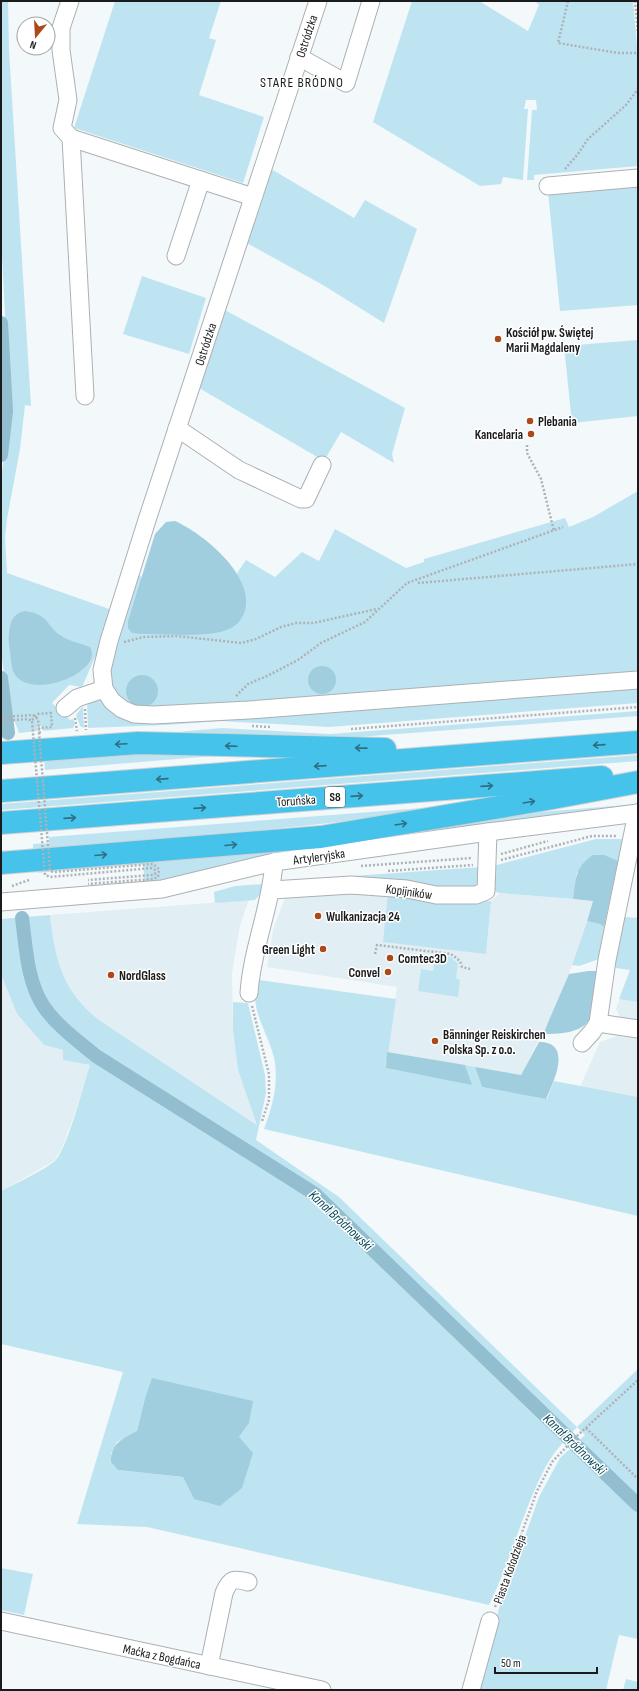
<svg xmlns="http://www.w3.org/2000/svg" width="639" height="1691" font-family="'Sofia Sans Condensed',sans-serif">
  <rect width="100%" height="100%" fill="#f3f8fa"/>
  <!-- built -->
  <g fill="#e1eef3">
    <path d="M363 891 388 893 486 954 491 901 500 893 593 901 569 974 551 1016 521 1075 387 1052 397 987 267 967 273 930 285 898Z"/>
    <path d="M249 900 240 925 232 973 233 1030 238 1070 258 1125 102 1022 82 1005 68 986 59 967 53 946 50 915Z"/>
    <path d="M630 972 638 973V1022L622 1020 616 1009Z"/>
    <path d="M1 974 17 1014 44 1045 63 1050V1060L90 1065 75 1113 61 1150 54 1161 1 1191Z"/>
    <path d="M617 1036 638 1039V1097L580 1087 600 1042Z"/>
  </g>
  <!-- green -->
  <g fill="#bee4f2" fill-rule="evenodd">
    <path d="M1 1H8L9 50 31 406 25 405 20 449 7 519 5 537 7 573 112 610 99 655H96L82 687 69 685 52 703 70 720 73 719 75 724 73 728 43 731 42 726H37V731L19 733 8 703 1 651V479L10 414 1 235Z"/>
    <path d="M115 1H221L209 38 216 40 199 95 264 117 243 183 74 128Z"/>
    <path d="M412 1H479L528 31 539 5 535 1H633L638 56V166L534 175V180H527L532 110H537L536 100H526L524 109H528L523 180 503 177 501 184 480 186 373 122Z"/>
    <path d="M271 169 354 218 365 200 417 229 384 323 323 285 245 242Z"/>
    <path d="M638 185V305L560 311 548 192Z"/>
    <path d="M142 276 206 298 189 354 123 334Z"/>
    <path d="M223 309 405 408 392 454 394 463 341 432 324 461 199 388Z"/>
    <path d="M638 340V416L572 423 564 346Z"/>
    <path d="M638 491V675L145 710C120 702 115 698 108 672L137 572 166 606 222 595 246 560 275 577 302 552 319 561 335 529 406 568 424 562V559L565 518 569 527 593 517Z"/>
    <path d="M638 685V703L329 727 221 721 165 725 88 728 87 702C103 698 104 701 116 711Z"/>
    <path d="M83 706 84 728 80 726 76 715Z"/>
    <path d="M638 711V716L344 738 165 733 222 728 330 734Z"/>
    <path d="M130 752 225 755 45 770 44 758Z"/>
    <path d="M638 755V761L1 810V804Z"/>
    <path d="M474 804C327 826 181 839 33 850V844L49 843V837Z"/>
    <path d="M638 804V807L145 885 143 864 36 873 54 867 332 845 541 812Z"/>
    <path d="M596 839H626L619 869 616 870 618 861 577 872 573 899 500 893 496 892 491 883 493 866Z"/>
    <path d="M481 867 480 883 475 886 435 890 282 881Z"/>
    <path d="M263 884V891L255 900 215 903 214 892 235 886Z"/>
    <path d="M388 893 491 901 486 954 383 942Z"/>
    <path d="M50 915C55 962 63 993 102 1022L257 1125 238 1070 233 1030V1002L248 1003 265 1075 266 1093 256 1140 339 1197 577 1427 638 1369V1639L619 1635 606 1690 479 1689 499 1608 539 1497 560 1458 585 1435 577 1427C565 1440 553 1453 545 1468 522 1512 511 1561 489 1605L147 1527 77 1524 123 1372 1 1344V1191C13 1185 46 1169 55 1161 68 1147 83 1086 90 1065L63 1060V1050L44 1045 17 1014 1 974V919ZM152 1379 249 1423 194 1499 183 1477 118 1470 111 1454 117 1442 137 1431 145 1398Z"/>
    <path d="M625 917 638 918V1002L619 999 630 970 616 968 614 963 621 923Z"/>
    <path d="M587 921 600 924 604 927 599 959 579 966 572 965Z"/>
    <path d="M436 955 451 957 458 964 456 978 460 980 458 997 418 991 421 969 433 971Z"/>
    <path d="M259 980 396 999 386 1068 471 1084 465 1065 475 1067 482 1087 547 1099 554 1081 638 1097V1216L264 1129C273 1105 280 1079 273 1054 268 1036 256 1017 255 998 255 993 258 985 259 980Z"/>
    <path d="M1 1568 33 1574 24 1615 1 1610Z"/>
    <path d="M626 1679 638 1682V1690H623Z"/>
  </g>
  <!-- forest -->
  <g fill="#a1cede">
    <path d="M175 521C204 534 255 576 245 611 242 619 237 626 229 629 211 638 163 634 141 634L132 633 128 628V621L155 534 166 522Z"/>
    <path d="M25 611C50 614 46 627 63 637 71 642 81 643 90 647 105 672 30 702 14 673 11 667 11 658 10 652 9 645 8 639 9 633 10 622 13 613 25 611Z"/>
    <circle cx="322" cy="680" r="14"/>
    <circle cx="142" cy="691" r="16"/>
    <path d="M593 855H604L618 861 604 927 600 924 587 921 593 901 573 899C576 878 575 867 593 855Z"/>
    <path d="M588 971H597C593 1018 597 1034 543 1034L569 974Z"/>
    <path d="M539 1042C573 1042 554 1081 546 1099L482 1087 475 1067 521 1075Z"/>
    <path d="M387 1052 465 1065 472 1085 386 1068Z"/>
    <path d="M152 1378 253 1401 249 1423 239 1437 253 1453 242 1488 220 1506 194 1499 183 1477 118 1470 111 1462C111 1443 122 1439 137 1431L145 1398Z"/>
  </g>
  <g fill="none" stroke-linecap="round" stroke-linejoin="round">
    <!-- canal -->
    <g stroke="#92becf" stroke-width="14">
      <path d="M1 323 6 411 1 455"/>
      <path d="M1 678 8 733"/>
      <path d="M22 918C26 947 27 982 44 1007 58 1027 78 1041 96 1056L315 1194 638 1505"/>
    </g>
    <!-- minor casing -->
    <g stroke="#acb0b2" stroke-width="19">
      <g id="minor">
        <path d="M70 1 61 28V50L68 100 62 128 71 138 85 396"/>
        <path d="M318 1 147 520 109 641 102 670 104 689 112 701 122 709 134 714 153 715 249 710 638 680"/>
        <path d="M299 57 346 83 371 1"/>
        <path d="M71 138 253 197"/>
        <path d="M548 186 638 178"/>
        <path d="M176 256 201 180"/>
        <path d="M177 428 239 470 301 499H306L322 465"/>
        <path d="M65 708 77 698 104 689"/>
        <path d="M272 890 351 885 407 889 436 895H476L486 891 488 832"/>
        <path d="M1 902 162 889 274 862 488 832 638 813"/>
        <path d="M249 993C252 948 271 907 274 862"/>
        <path d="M598 1023 638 1029"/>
        <path d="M582 1043 592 1032 598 1023 607 960 637 813"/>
        <path d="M1 1621 322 1690"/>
        <path d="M209 1666 224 1593C230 1579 233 1578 248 1582"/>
        <path d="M471 1690 490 1621"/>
      </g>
    </g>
    <!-- highway casing -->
    <g stroke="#d1d1d2" stroke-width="24">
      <g id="highway">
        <path d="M1 753 138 743 385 749"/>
        <path d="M1 791 638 742"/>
        <path d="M1 823 602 777"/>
        <path d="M1 863 321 837 553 798 638 782"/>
      </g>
    </g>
    <!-- path -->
    <g stroke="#aeb2b4" stroke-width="2.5" stroke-dasharray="2 2" stroke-linecap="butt">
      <path d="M568 1 558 43 618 53H638"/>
      <path d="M635 1 638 33"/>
      <path d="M565 169 578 154 588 139 626 105 638 89"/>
      <path d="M527 445V453L541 479 554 531"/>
      <path d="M418 583 638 564"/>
      <path d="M124 642 143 637 177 636 241 643 256 639 281 627 296 623H313L377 609"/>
      <path d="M236 696 248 684 267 676 298 660 321 643 365 622 407 583 563 527"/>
      <path d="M85 709 86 730"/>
      <path d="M75 718 77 731"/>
      <path d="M32 720 38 714 51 713 52 727 39 728 40 734"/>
      <path d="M252 726 271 727"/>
      <path d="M351 729 638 707"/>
      <path d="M501 854 548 841"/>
      <path d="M501 860 592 836H617"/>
      <path d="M361 866 472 858"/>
      <path d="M388 871 473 865"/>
      <path d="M12 886 29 880"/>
      <path d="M375 954 377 945 451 954 460 961 462 967 470 969"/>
      <path d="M252 1006 269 1074V1100L262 1121"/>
      <path d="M586 1428 638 1479"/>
      <path d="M495 1607 537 1491 552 1462 578 1435 638 1380"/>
    </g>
    <!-- minor -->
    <use href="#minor" stroke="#fff" stroke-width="17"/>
    <!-- highway -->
    <use href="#highway" stroke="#45c3ea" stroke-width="22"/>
    <!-- path-bridge -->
    <g stroke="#aeb2b4" stroke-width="2.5" stroke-dasharray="2 2" stroke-linecap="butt">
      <path d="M1 717 33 715 38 719 50 871 54 872 153 864 159 869 158 877 153 879 88 884"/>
      <path d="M1 721 28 719 32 721 45 875 50 877 152 868 155 870V874L152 875 88 880"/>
    </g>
  </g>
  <!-- one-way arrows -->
  <defs><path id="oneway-shaft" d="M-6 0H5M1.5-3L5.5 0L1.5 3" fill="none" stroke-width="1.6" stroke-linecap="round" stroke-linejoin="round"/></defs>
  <g stroke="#306f83">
    <use href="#oneway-shaft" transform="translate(121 744) rotate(177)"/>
    <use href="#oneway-shaft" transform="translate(599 745) rotate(176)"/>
    <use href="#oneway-shaft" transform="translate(231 746) rotate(-178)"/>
    <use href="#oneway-shaft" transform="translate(361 748) rotate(-179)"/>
    <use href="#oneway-shaft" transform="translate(320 766) rotate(176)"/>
    <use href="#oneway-shaft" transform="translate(162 779) rotate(176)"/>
    <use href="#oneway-shaft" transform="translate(487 786) rotate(-4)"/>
    <use href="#oneway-shaft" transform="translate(357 796) rotate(-4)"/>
    <use href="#oneway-shaft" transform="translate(529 802) rotate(-9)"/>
    <use href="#oneway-shaft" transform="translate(200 808) rotate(-4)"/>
    <use href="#oneway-shaft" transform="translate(70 818) rotate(-4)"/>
    <use href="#oneway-shaft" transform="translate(401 824) rotate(-9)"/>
    <use href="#oneway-shaft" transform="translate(231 845) rotate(-5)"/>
    <use href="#oneway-shaft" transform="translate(101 855) rotate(-5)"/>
  </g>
  <!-- markers -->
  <g fill="#ad4918" stroke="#fff" stroke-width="1.5">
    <circle cx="498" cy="339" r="4"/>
    <circle cx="530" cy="421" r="4"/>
    <circle cx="531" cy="434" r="4"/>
    <circle cx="318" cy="916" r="4"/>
    <circle cx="323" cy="949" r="4"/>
    <circle cx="390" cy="958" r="4"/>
    <circle cx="388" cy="972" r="4"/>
    <circle cx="111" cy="975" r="4"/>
    <circle cx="435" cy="1041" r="4"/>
  </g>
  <g text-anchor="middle" stroke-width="3" stroke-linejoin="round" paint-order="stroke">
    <!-- shield labels -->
    <rect fill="#fff" stroke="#5f5f60" stroke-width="1" x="325" y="787" width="20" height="20" rx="3"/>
    <g font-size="12" font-weight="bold" fill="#1a1b1c">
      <text x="335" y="801">S8</text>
    </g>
    <!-- street labels -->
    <g font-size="13" fill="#1a1b1c" stroke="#fff">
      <text transform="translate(306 36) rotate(-72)" y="5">Ostródzka</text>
      <text transform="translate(205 344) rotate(-72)" y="5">Ostródzka</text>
      <text transform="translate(296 800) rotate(-4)" y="5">Toruńska</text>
      <text transform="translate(319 856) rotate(-8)" y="5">Artyleryjska</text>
      <text transform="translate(409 891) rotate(8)" y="5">Kopijników</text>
      <text transform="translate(509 1569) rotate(-70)" y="5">Piasta Kołodzieja</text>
      <text transform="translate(162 1656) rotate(12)" y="5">Maćka z Bogdańca</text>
    </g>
    <!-- poi labels -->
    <g font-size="13" font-weight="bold" fill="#1a1b1c" stroke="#fff" text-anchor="start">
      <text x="506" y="337">Kościół pw. Świętej<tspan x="506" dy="15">Marii Magdaleny</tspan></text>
      <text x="538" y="426">Plebania</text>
      <text x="523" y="439" text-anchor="end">Kancelaria</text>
      <text x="326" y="921">Wulkanizacja 24</text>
      <text x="315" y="954" text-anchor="end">Green Light</text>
      <text x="398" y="963">Comtec3D</text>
      <text x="380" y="977" text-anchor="end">Convel</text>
      <text x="119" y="980">NordGlass</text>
      <text x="443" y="1039">Bänninger Reiskirchen<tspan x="443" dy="15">Polska Sp. z o.o.</tspan></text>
    </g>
    <!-- neighbourhood labels -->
    <g font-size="14" letter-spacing="1" fill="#1a1b1c" stroke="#fff">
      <text x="302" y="87">STARE BRÓDNO</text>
    </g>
    <!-- water labels -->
    <g font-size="14" font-style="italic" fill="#07485a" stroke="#fff">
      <text transform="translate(341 1220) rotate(43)" y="5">Kanał Bródnowski</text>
      <text transform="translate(575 1444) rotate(44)" y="5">Kanał Bródnowski</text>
    </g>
  </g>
  <!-- border -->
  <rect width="639" height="1691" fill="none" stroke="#1a1b1c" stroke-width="4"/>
  <!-- north arrow -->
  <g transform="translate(36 36) rotate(198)"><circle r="19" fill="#ffffff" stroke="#a3a4a4"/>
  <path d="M0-3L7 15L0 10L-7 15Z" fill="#ad4918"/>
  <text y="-6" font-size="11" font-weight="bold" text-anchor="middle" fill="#1a1b1c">N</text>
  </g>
  <!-- scale -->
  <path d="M495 1667v6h102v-6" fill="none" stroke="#1a1b1c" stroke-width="2"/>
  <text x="501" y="1667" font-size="12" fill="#1a1b1c" stroke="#ffffff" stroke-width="3" paint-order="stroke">50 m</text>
</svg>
